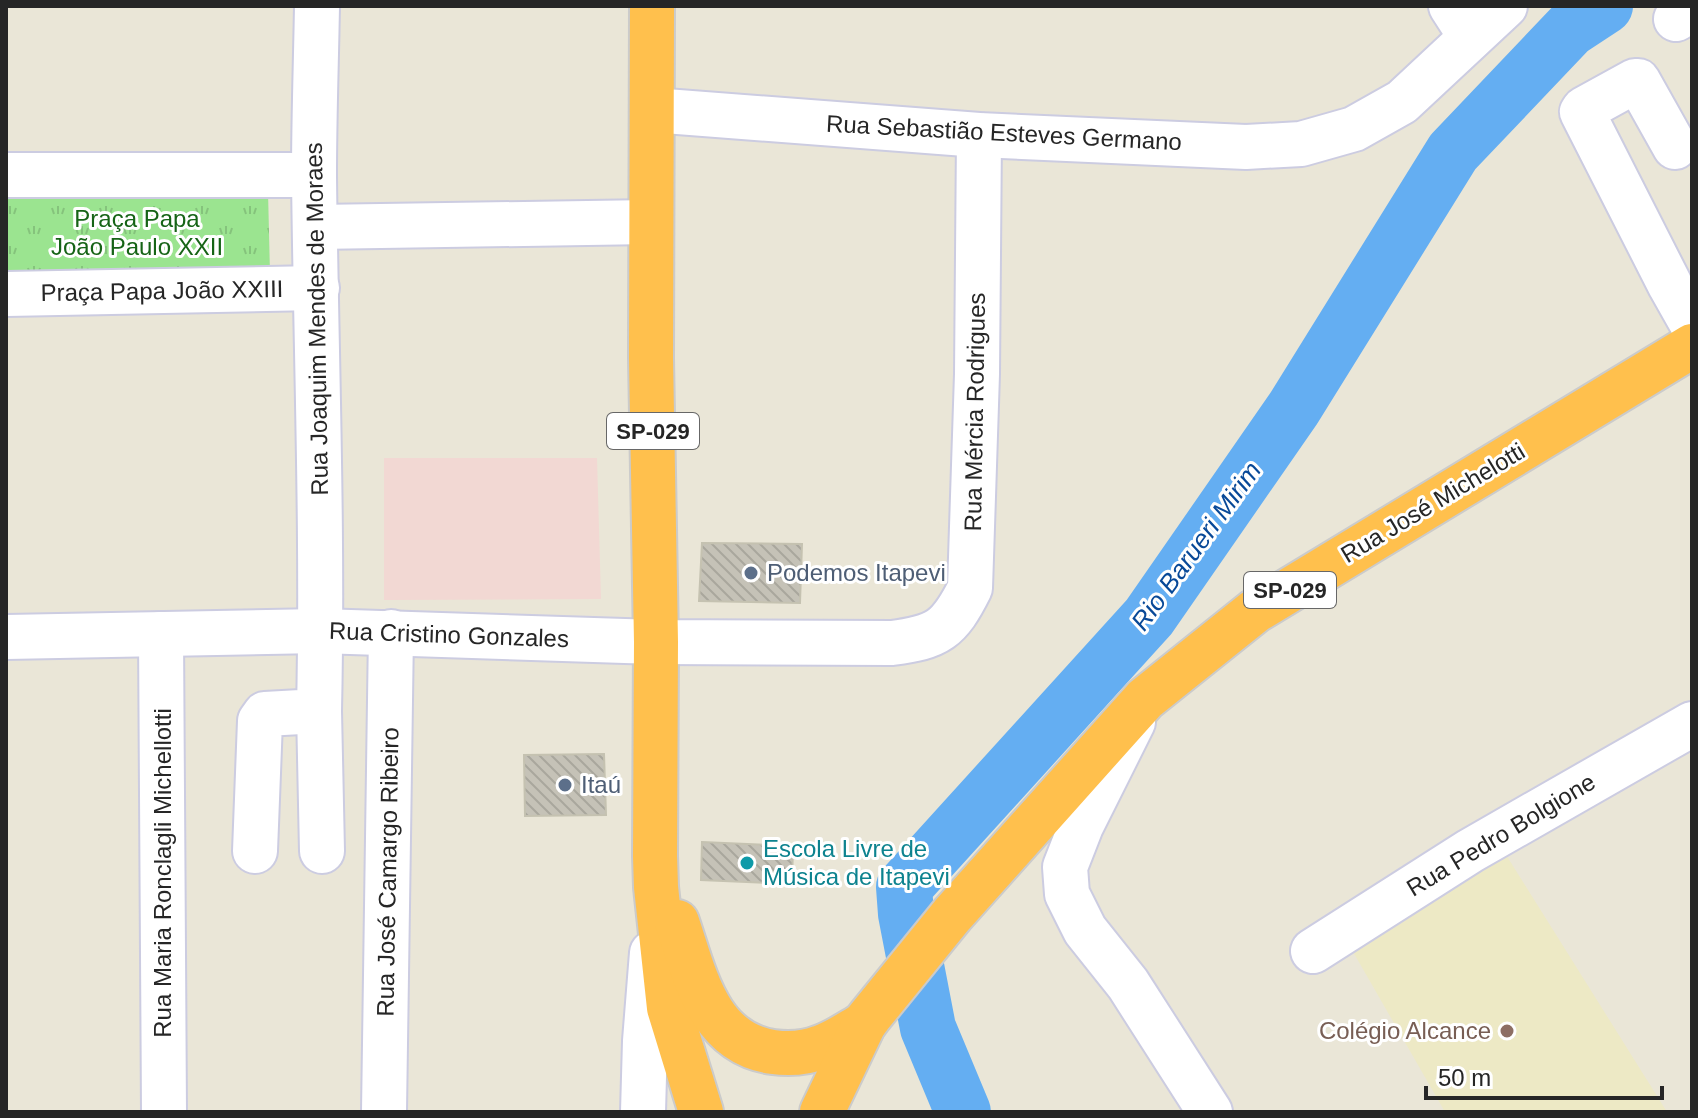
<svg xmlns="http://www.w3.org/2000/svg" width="1698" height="1118" font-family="Arial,sans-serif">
  <defs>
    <pattern id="grass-tufts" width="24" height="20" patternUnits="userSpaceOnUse" patternTransform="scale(2)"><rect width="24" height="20" fill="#9be490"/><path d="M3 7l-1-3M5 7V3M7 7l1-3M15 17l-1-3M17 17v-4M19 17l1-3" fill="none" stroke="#85c37c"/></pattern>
    <pattern id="building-back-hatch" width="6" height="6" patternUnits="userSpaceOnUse" patternTransform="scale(2)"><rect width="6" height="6" fill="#c5c2b7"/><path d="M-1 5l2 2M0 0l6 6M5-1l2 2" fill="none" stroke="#a9a79d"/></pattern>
  </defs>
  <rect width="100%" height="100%" fill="#eae6d7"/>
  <!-- education -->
  <path fill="#ede9c5" d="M1503 850 1667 1112H1445L1352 950Z"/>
  <!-- medical -->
  <path fill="#f2d8d3" d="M384 458H597L601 599 384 600Z"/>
  <!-- grass -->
  <path fill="url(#grass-tufts)" d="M6 189 268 191 270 274 6 275Z"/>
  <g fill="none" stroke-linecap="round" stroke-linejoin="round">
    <!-- river -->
    <path stroke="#64aef2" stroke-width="56" d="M963 1112 928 1028 906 914 904 887 1149 617 1294 408 1453 152 1570 29 1605 6"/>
  </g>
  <!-- building -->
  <g fill="url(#building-back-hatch)" stroke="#c5c2b1" stroke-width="2">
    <path d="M702 543 802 544 800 603 699 601Z"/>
    <path d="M604 754 606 815 525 816 524 755Z"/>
    <path d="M702 842 793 846 792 884 701 880Z"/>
  </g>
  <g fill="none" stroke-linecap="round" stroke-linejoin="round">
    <!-- minor casing -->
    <g stroke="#cccce1" stroke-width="48">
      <g id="minor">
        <path d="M1451 6 1471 37"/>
        <path d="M1676 19 1692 9"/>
        <path d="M652 110 979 135 1246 147 1301 144 1354 129 1402 102 1505 6"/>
        <path d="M1675 147 1638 81H1635L1584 109 1582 112 1670 285 1692 324"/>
        <path d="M6 175H314"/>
        <path d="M316 227 651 222"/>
        <path d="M6 294 317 288"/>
        <path d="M161 634 164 1112"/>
        <path d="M6 637 320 631 656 642 892 643C938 637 949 630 970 588L977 374 979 135"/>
        <path d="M319 711 322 851"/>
        <path d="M1133 722 1081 826 1065 867 1067 894 1085 930 1128 984 1210 1112"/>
        <path d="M255 851 260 721 265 714 319 711C323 533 316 354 314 176 314 119 316 63 317 6"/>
        <path d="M1313 951 1470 851 1692 724"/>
        <path d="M384 1112 391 632"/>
        <path d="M643 1112 645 1041 652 953"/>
      </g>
    </g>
    <!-- highway casing -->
    <g stroke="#cbcbcb" stroke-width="48">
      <g id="highway">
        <path d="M652 6 651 358 656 642 655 856 656 887 669 1008 701 1112"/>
        <path d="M677 922C695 975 708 1043 773 1052 788 1054 806 1053 821 1047 836 1042 850 1032 864 1024"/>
        <path d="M822 1112 864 1024 870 1016 952 915 1145 699 1255 611 1692 346"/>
      </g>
    </g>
    <!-- minor -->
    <use href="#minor" stroke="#fff" stroke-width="44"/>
    <!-- highway -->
    <use href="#highway" stroke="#ffc04d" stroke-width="44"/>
  </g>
  <!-- markers -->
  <g fill="#5c6f8a" stroke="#fff" stroke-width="3">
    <circle cx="751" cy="573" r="8"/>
    <circle cx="565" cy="785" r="8"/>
  </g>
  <circle fill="#0f9aa8" stroke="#fff" stroke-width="3" cx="747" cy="863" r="8"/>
  <circle fill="#8d6e63" stroke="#fff" stroke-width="3" cx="1507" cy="1031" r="8"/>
  <g text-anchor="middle" stroke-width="6" stroke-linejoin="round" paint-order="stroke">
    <!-- shield labels -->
    <g fill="#fff" stroke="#676767" stroke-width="2">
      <rect x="607" y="413" width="92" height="36" rx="6"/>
      <rect x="1244" y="572" width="92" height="36" rx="6"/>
    </g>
    <g font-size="22" font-weight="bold" fill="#262626">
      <text x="653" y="439">SP-029</text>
      <text x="1290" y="598">SP-029</text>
    </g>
    <!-- street labels -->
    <g font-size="24" fill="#262626" stroke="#fff">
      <text transform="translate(1004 133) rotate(3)" y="8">Rua Sebastião Esteves Germano</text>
      <text transform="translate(162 291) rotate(-1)" y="8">Praça Papa João XXIII</text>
      <text transform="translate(317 319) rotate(-91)" y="8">Rua Joaquim Mendes de Moraes</text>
      <text transform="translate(975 412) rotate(-89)" y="8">Rua Mércia Rodrigues</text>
      <text transform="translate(1433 503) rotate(-31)" y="8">Rua José Michelotti</text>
      <text transform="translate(449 635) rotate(2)" y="8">Rua Cristino Gonzales</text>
      <text transform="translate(1501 835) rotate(-31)" y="8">Rua Pedro Bolgione</text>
      <text transform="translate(388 872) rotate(-89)" y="8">Rua José Camargo Ribeiro</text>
      <text transform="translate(163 873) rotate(-90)" y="8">Rua Maria Ronclagli Michellotti</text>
    </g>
    <!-- park labels -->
    <g font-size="24" fill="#166416" stroke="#fff">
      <text x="137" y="227">Praça Papa<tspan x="137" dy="28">João Paulo XXII</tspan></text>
    </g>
    <!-- service labels -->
    <g font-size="24" fill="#4e5e75" stroke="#fff" text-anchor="start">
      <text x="767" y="581">Podemos Itapevi</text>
      <text x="581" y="793">Itaú</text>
    </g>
    <!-- culture labels -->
    <g font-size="24" fill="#0d838f" stroke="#fff" text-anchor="start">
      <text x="763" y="857">Escola Livre de<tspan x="763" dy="28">Música de Itapevi</tspan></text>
    </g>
    <!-- education labels -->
    <g font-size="24" fill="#785e54" stroke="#fff" text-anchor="end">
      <text x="1491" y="1039">Colégio Alcance</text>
    </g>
    <!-- water labels -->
    <g font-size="26" font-style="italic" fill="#084998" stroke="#fff">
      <text transform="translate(1196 546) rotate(-54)" y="9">Rio Barueri Mirim</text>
    </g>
  </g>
  <!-- border -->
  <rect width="1698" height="1118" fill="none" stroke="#262626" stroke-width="16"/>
  <!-- scale -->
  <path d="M1426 1086v12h236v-12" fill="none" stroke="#262626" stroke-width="4"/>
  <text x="1438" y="1086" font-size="24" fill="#262626" stroke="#ffffff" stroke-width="6" paint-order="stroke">50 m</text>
</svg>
